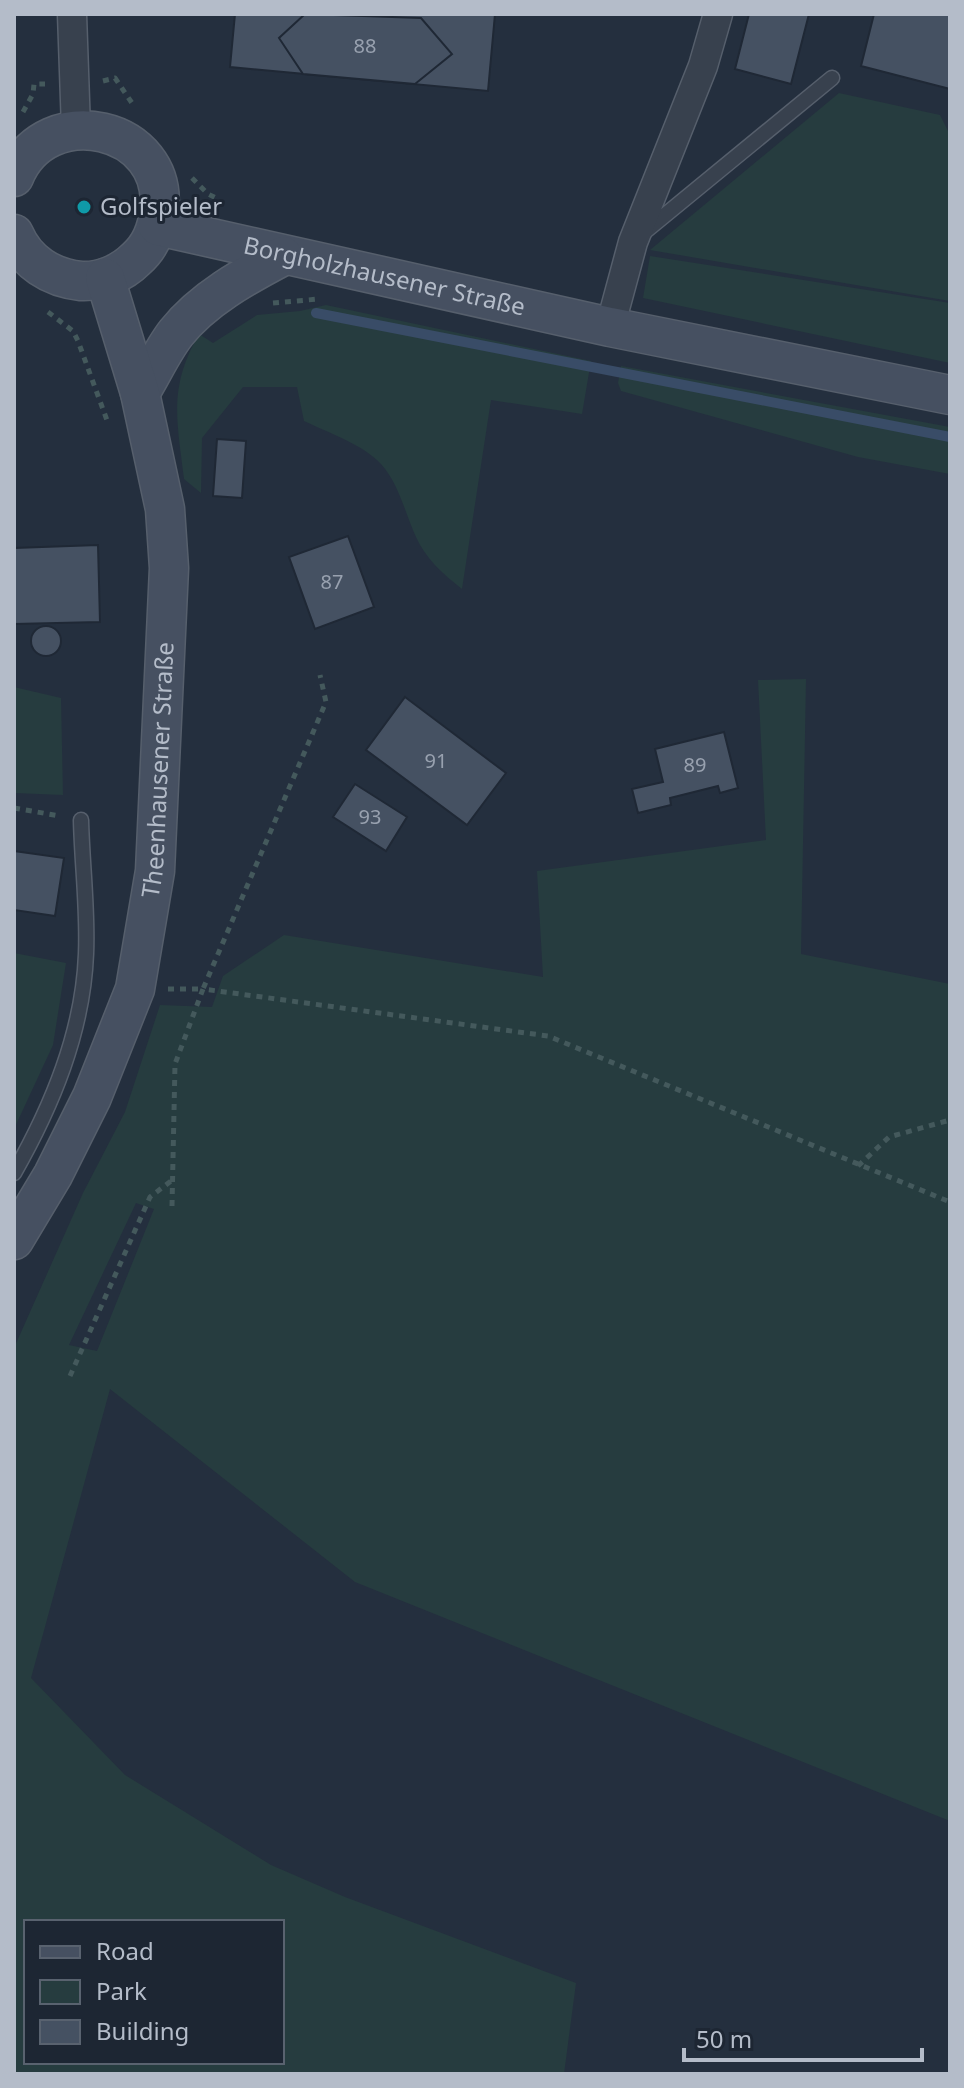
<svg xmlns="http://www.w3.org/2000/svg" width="964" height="2088" font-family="'Noto Sans',sans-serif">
  <rect width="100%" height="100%" fill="#242f3e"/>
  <!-- green -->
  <g fill="#263c3f" fill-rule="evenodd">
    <path d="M839 93 940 115 950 135V301L650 250Z"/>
    <path d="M650 256 950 303V363L643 298Z"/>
    <path d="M326 305 591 361 582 414 491 400 462 589C443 574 426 559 416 537 405 513 399 484 381 464 364 445 327 432 304 421L297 387H243L202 438 201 493 184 479C177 420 168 388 199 334L213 343 257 315 300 311Z"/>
    <path d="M621 366 950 427V474L858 457 621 391 618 383Z"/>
    <path d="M806 679 801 954 950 984V1821L355 1582 110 1389 31 1678 125 1775 271 1865 345 1897 576 1983 564 2074H14V1348L83 1193 125 1112 160 1005 212 1007 223 976 284 935 543 977 537 871 766 840 758 680ZM136 1203 154 1209 97 1351 69 1345ZM282 1922V2062H26V1922Z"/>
    <path d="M14 687 61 698 63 795 14 793Z"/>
    <path d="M14 953 66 963 53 1045 14 1129Z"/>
  </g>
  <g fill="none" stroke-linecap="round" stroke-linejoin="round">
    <!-- stream -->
    <path stroke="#394c67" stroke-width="10" d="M316 313 950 437"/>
  </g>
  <!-- building -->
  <g fill="#455162" stroke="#1f2835" stroke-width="2">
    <path d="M235 14H495L488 91 230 67Z"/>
    <path d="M305 14 421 18 452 54 415 84 303 74 279 38Z"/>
    <path d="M749 14H809L791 84 735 69Z"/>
    <path d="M874 14H950V89L861 66Z"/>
    <path d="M217 439 246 441 242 498 213 496Z"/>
    <path d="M348 536 374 607 315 629 289 557Z"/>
    <path d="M98 545 100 622 14 624V548Z"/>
    <circle cx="46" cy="641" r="15"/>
    <path d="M405 697 506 773 467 825 366 750Z"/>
    <path d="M724 732 738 788 720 793 718 786 670 798 671 805 638 813 632 789 663 782 655 749Z"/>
    <path d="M355 784 407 817 386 851 333 817Z"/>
    <path d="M14 851 64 858 55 916 14 910Z"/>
  </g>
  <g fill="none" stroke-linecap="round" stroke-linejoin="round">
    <!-- lane casing -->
    <g stroke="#565f6c" stroke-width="17">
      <g id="lane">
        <path d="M642 234 832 78"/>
        <path d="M14 1173C52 1106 83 1032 86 954 88 910 82 864 81 820"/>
      </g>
    </g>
    <!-- street casing -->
    <g stroke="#565f6c" stroke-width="31">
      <g id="street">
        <path d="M72 14 76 129"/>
        <path d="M610 327 633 242 703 66 718 14"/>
      </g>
    </g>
    <!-- secondary casing -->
    <g stroke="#565f6c" stroke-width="41">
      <g id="secondary">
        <path d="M14 177C46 98 170 126 159 211 157 230 151 246 136 259 122 273 101 282 81 281 51 278 26 262 14 234"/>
        <path id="s1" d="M158 226 610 327 950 395"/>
        <path d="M140 393C152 374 162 351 176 333 203 299 245 276 283 256"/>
        <path id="s2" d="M14 1240 53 1175 92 1097 135 989 155 871 169 568 165 509 140 393 105 278"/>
      </g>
    </g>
    <!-- path -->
    <g stroke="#44595c" stroke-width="5" stroke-dasharray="6 6" stroke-linecap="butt">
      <path d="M103 81 115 78 134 106"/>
      <path d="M23 112 33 94 34 84H45"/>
      <path d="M192 178 208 194 218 199 216 207"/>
      <path d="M273 303 319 299"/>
      <path d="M48 312 73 331 78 341 108 423"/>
      <path d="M14 808 60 816"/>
      <path d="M168 989H203L326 702 320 675"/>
      <path d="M858 1166 889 1137 950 1120"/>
      <path d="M172 1206 175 1064 203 989 548 1036 950 1202"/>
      <path d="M70 1376 150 1197 171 1181"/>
    </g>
    <!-- lane -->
    <use href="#lane" stroke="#38414e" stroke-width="14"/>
    <!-- street -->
    <use href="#street" stroke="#38414e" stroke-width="28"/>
    <!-- secondary -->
    <use href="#secondary" stroke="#465061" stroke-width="38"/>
  </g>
  <!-- markers -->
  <circle fill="#0f9aa8" stroke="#1d2633" stroke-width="3" cx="84" cy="207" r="8"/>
  <g text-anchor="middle" stroke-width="6" stroke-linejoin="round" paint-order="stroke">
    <!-- number labels -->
    <g font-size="20" fill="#98a1af">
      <text x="365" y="53">88</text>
      <text x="332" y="589">87</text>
      <text x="436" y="768">91</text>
      <text x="695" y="772">89</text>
      <text x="370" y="824">93</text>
    </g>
    <!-- poi labels -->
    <g font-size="24" fill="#b4bcc9" stroke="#1d2633" text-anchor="start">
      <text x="100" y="215">Golfspieler</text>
    </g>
    <!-- street labels -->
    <g font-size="24" fill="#b4bcc9" stroke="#1d2633">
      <text dy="8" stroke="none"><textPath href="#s1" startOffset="232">Borgholzhausener Straße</textPath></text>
      <text dy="8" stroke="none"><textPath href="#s2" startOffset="500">Theenhausener Straße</textPath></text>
    </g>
  </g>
  <!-- border -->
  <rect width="964" height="2088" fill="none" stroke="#b4bcc9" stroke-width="32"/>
  <!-- legend -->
  <rect x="24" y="1920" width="260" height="144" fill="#1d2633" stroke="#59626f" stroke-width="2"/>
  <rect x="40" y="1946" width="40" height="12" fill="#465061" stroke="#59626f" stroke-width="2"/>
  <text x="96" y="1960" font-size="24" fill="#b4bcc9">Road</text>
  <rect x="40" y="1980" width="40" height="24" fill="#263c3f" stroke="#59626f" stroke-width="2"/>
  <text x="96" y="2000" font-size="24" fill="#b4bcc9">Park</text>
  <rect x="40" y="2020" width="40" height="24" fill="#455162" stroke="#59626f" stroke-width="2"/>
  <text x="96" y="2040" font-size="24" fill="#b4bcc9">Building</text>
  <!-- scale -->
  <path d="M684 2048v12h238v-12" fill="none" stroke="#b4bcc9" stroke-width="4"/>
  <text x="696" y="2048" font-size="24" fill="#b4bcc9" stroke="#1d2633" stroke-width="6" paint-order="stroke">50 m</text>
</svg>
